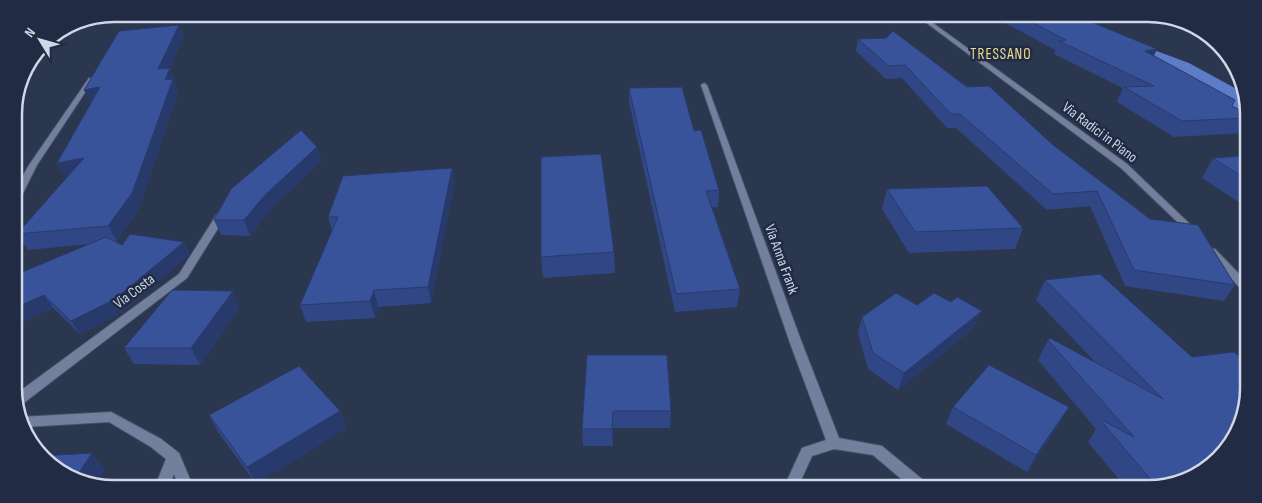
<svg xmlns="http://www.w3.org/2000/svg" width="1262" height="503" font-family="'Sofia Sans Condensed',sans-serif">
  <rect width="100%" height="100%" fill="#2b364f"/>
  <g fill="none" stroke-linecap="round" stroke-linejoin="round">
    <!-- canal -->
    <path fill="#5d7bc6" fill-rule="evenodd" d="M1116 36 1189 63 1244 93 1247 101V113L1238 111 1173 73 1108 48 1105 43 1108 38Z"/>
    <!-- minor casing -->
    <g stroke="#485166" stroke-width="2">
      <g id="minor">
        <path d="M920 18H926L1127 164 1195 229 1197 231 1195 233H1189L1121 168Z"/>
        <path d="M89 78 94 79 37 165 19 201 15 204 14 192 29 165Z"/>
        <path d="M704 83 707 85 802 343 839 438 882 446 928 484 930 488H912L873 455 834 449 812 456 798 487H784L802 448 826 440 790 343 701 85Z"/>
        <path d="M222 211 227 214 187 278 21 405 16 406V394L179 274 217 214Z"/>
        <path d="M1211 248 1215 249 1245 280V290L1241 289 1207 253 1206 251Z"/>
        <path d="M111 412 161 439 179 453 192 484H178L174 474 170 484H156L166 459 151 447 109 422 25 427 20 417Z"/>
      </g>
    </g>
    <!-- minor -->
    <use href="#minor" fill="#73809d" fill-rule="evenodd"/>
  </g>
  <!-- wall -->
  <g fill="#314785">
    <path d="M996 18 1084 19 1154 56 1232 106 1247 114V130L1245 133 1174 137 1117 102 1123 88 1054 54 1055 50Z"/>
    <path d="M184 36 170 68 175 80 174 82 178 92 139 208 117 241H115L122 245 184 242 190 254 122 312 80 334 53 308 15 325 90 244 28 250 17 234 68 176 65 177 57 163 92 102H90Z"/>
    <path d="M858 39 967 87 1053 145 1235 285 1224 301 1125 286 1090 206 1047 210 956 128H947L902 78 886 79 856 51Z"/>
    <path d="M629 88 694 131 719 190 718 207H712L740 289 737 307 675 312 629 102Z"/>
    <path d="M317 147 321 161 270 210 250 236 221 235 214 220Z"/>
    <path d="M1247 155 1246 207 1202 178 1213 158Z"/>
    <path d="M452 168 455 182 431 303 378 307 375 318 306 322 300 305 332 231 328 217Z"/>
    <path d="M887 189 1023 228 1015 249 909 253 882 209Z"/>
    <path d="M614 252 615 273 543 278 541 257Z"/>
    <path d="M1100 274 1209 469 1154 489H1127L1088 442 1096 429 1038 360 1048 340 1096 363 1036 300 1045 280Z"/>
    <path d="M917 305 975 327 898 390 868 369 858 333 862 317Z"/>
    <path d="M240 307 200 365 134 364 124 348Z"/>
    <path d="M667 355 671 411 670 428H613V446H583L582 429Z"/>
    <path d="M953 407 1059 424 1027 472 946 424Z"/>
    <path d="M340 411 346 428 256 484 218 432 209 415Z"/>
  </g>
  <!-- shaded-wall -->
  <g fill="#283a6c">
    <path d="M179 25 184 36 170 68 175 80 174 82 178 92 139 208 117 241 108 226 158 69Z"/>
    <path d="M1157 49 1151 63 1145 51Z"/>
    <path d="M100 87 107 100 90 102 84 90Z"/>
    <path d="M317 147 321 161 270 210 250 236 244 220 265 195Z"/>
    <path d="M84 158 92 173 65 177 57 163Z"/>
    <path d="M452 168 455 182 431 303 428 287Z"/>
    <path d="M184 242 190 254 122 312 80 334 71 321Z"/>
    <path d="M374 290 378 307 375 318 370 301Z"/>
    <path d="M233 291 240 307 200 365 191 348Z"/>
    <path d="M44 295 53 308 15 325V308Z"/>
    <path d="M982 311 975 327 898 390 904 373Z"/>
    <path d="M1069 407 1059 424 1027 472 1036 455Z"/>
    <path d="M340 411 346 428 256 484 247 467Z"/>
    <path d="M613 411V446L612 429Z"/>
    <path d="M92 453 105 470 96 484H82L75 479Z"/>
  </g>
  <!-- building -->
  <g fill="#39539b" stroke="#283a6c">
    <path d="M1024 18 1084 19 1157 49 1145 51 1235 100 1232 106 1247 114V118L1182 121 1124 87 1154 86 1059 41 1066 40Z"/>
    <path d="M179 25 158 69 170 68 165 80 173 79 132 193 108 226 17 234 84 158 57 163 100 87 84 90 119 31Z"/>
    <path d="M893 31 967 87 989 86 1053 145 1150 219 1198 225 1235 285 1134 270 1097 191 1053 194 960 114H951L905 65 889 66 858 39 886 38Z"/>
    <path d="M682 87 694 131 701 130 719 190 706 191 740 289 676 294 629 88Z"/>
    <path d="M301 130 317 147 265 195 244 220H214L231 189Z"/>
    <path d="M601 154 614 252 541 257V157Z"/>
    <path d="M1247 155 1246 179 1213 158 1246 156Z"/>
    <path d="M452 168 428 287 374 290 370 301 300 305 338 217H328L343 176Z"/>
    <path d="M987 186 1023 228 915 232 887 189Z"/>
    <path d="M130 234 184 242 115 299 71 321 44 295 15 308V275L106 237 122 245Z"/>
    <path d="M1100 274 1192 357 1234 352 1244 360 1243 421 1209 469 1158 488 1101 421 1102 420 1134 437 1048 340 1050 338 1163 399 1045 280Z"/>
    <path d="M172 290 233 291 191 348H124Z"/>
    <path d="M896 293 917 305 934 293 951 302 957 297 982 311 904 373 873 353 862 317Z"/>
    <path d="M587 355H667L671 411H613L612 429H582Z"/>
    <path d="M989 365 1069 407 1036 455 953 407Z"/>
    <path d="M299 366 340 411 247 467 209 415Z"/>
    <path d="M92 453 75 479 40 456Z"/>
  </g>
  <g text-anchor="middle" stroke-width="5" stroke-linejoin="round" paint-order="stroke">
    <!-- far-quarter labels -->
    <g font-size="15" letter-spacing="1" fill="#efde90" stroke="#212b44">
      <text x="1001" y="59">TRESSANO</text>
    </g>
    <!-- street labels -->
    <g font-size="15" fill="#d0d7e7" stroke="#212b44">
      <text transform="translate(1100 132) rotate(37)" y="5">Via Radici in Piano</text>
      <text transform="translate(782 259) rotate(70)" y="5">Via Anna Frank</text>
      <text transform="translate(134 291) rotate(-37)" y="5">Via Costa</text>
    </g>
  </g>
  <!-- crop -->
  <path d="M0 0H1262V503H0ZM114 22H1148A92 92 0 0 1 1240 114V388A92 92 0 0 1 1148 480H114A92 92 0 0 1 22 388V114A92 92 0 0 1 114 22Z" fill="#212b44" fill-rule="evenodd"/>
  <path fill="none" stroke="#d0d7e7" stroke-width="2.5" d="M114 22H1148A92 92 0 0 1 1240 114V388A92 92 0 0 1 1148 480H114A92 92 0 0 1 22 388V114A92 92 0 0 1 114 22Z"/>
  <!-- north arrow -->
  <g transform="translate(40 40) rotate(307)" stroke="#212b44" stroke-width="4" paint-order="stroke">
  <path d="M0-4L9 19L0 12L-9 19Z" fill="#d0d7e7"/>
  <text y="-8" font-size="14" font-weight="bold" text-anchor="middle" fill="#d0d7e7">N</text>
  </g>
</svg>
